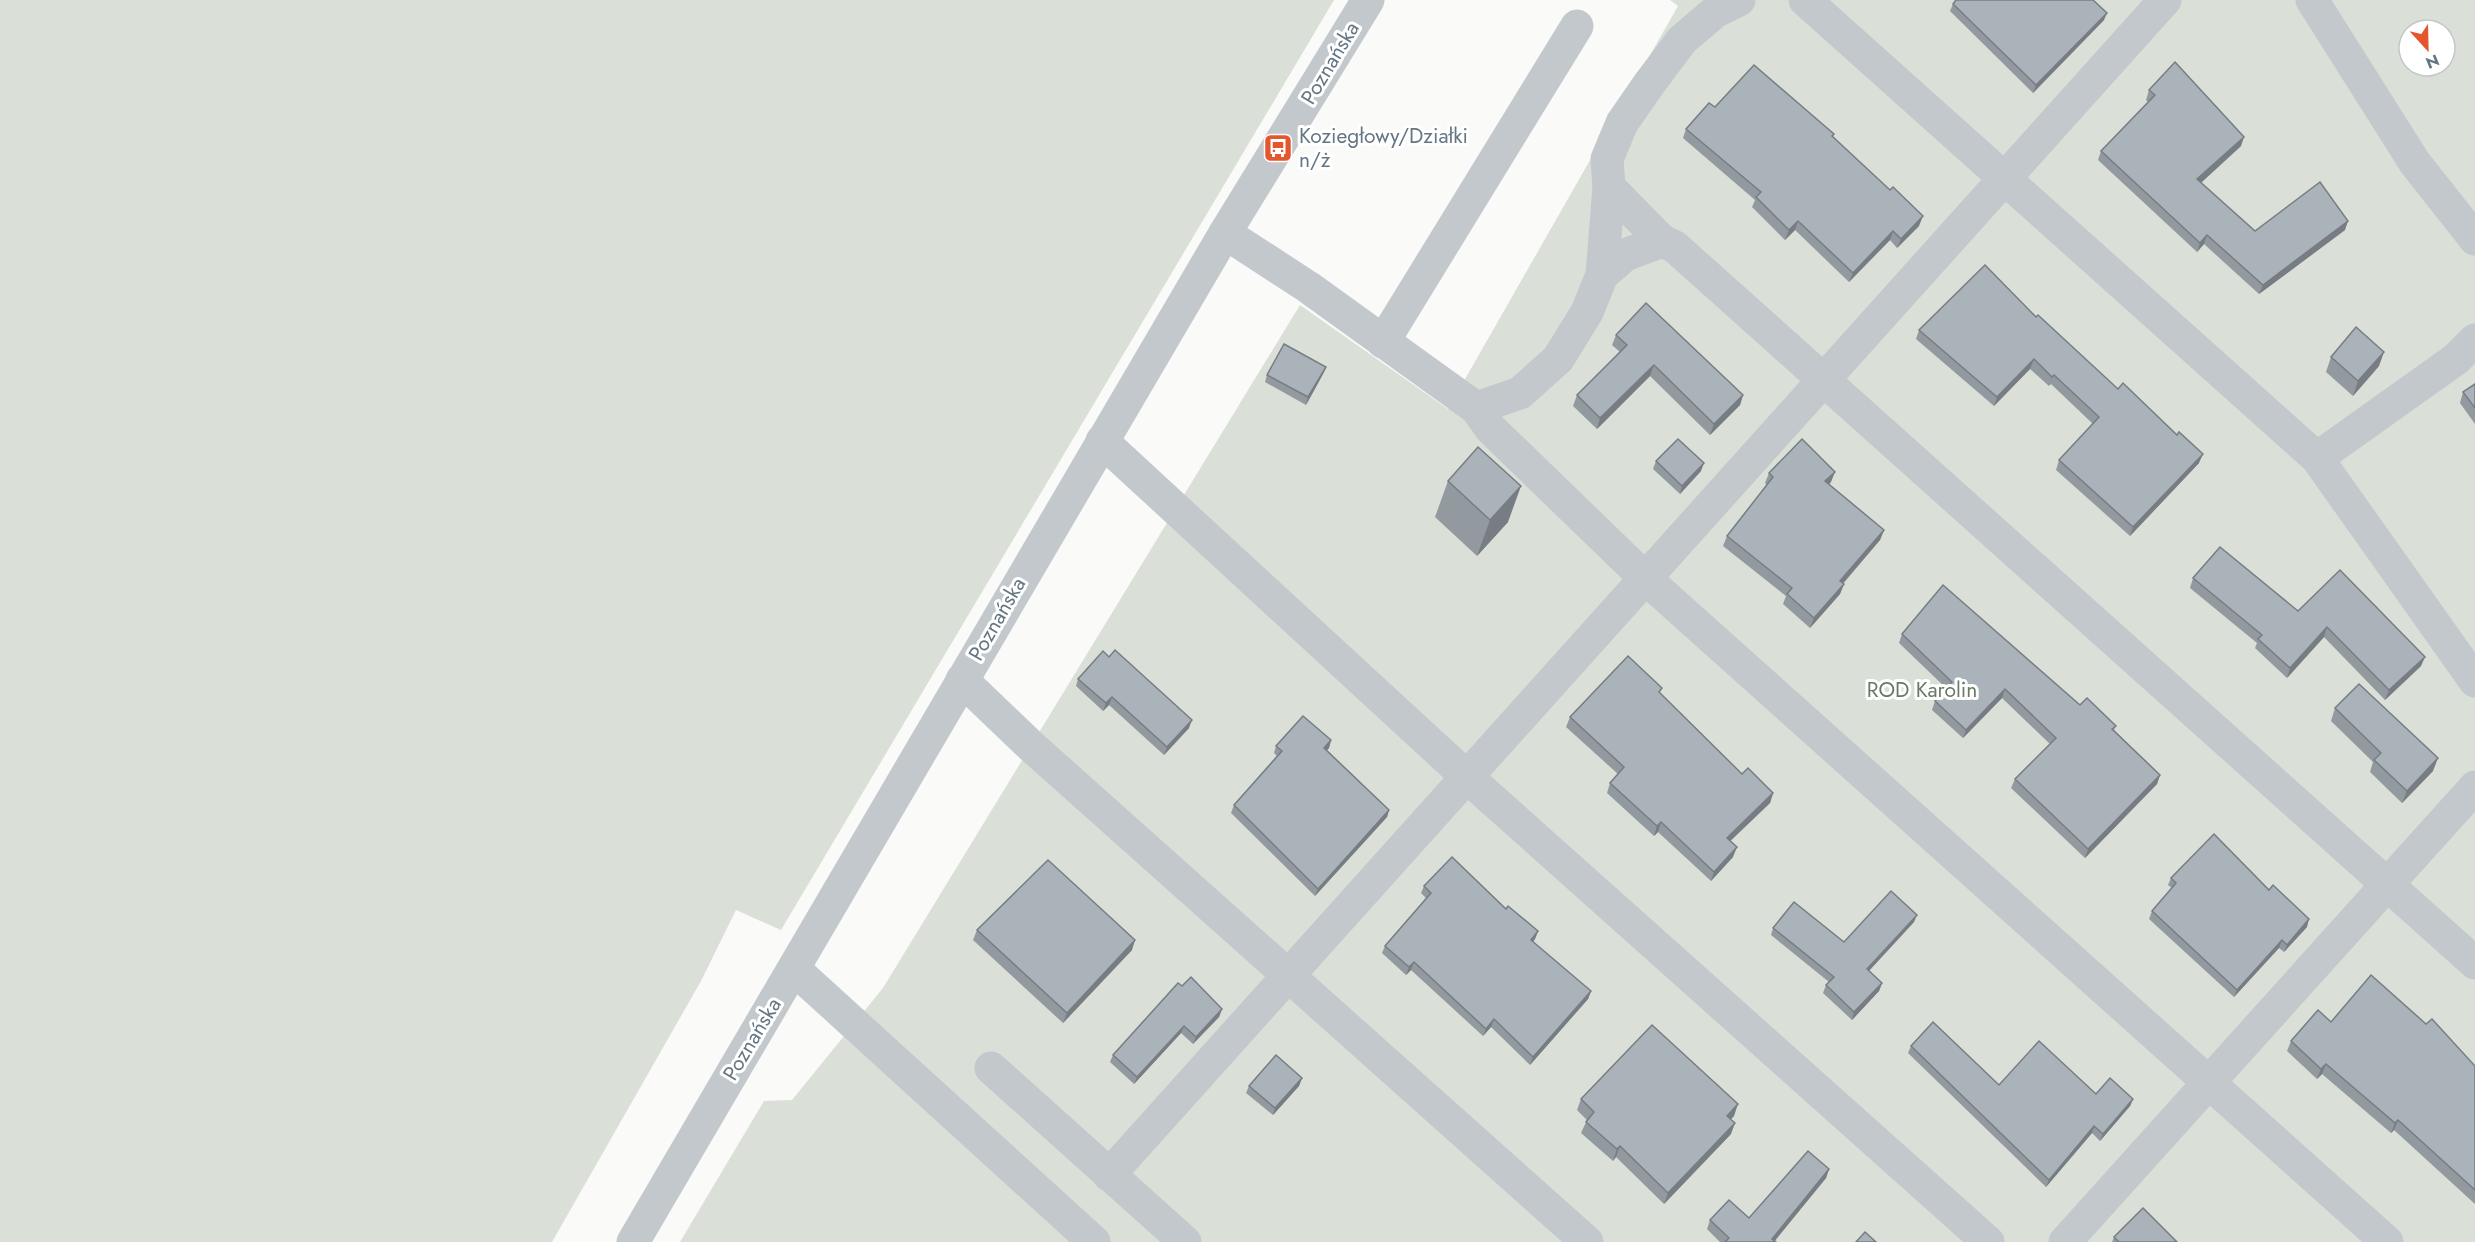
<svg xmlns="http://www.w3.org/2000/svg" width="2475" height="1242" font-family="Jost,sans-serif">
  <rect width="100%" height="100%" fill="#fafaf8"/>
  <!-- green -->
  <g fill="#dadfd7" fill-rule="evenodd">
    <path d="M0 0H1334L781 930 736 910 701 981 552 1242H0Z"/>
    <path d="M1670 0H2475V1242H680L764 1101 792 1100 883 988 1300 305 1448 409 1678 6ZM2409 30H2445V66H2409Z"/>
  </g>
  <g fill="none" stroke-linecap="round" stroke-linejoin="round">
    <!-- minor -->
    <g stroke="#c3c8cc" stroke-width="33">
      <path d="M1805 0 2317 458 2475 681"/>
      <path d="M2312 0 2415 163 2475 239"/>
      <path d="M1225 233 1308 287 1476 408 1491 429 1646 579 2387 1242"/>
      <path d="M1662 241 1609 187 1607 159 1622 123 1649 84 1682 40 1715 12 1739 0"/>
      <path d="M1602 275 1609 187"/>
      <path d="M1383 342 1577 26"/>
      <path d="M1476 408 1520 393 1558 359 1587 312 1602 275 1625 255 1662 241 1675 247 2475 963"/>
      <path d="M1102 441 1467 777 1988 1242"/>
      <path d="M2317 458 2456 359 2475 340"/>
      <path d="M962 680 1031 746 1587 1242"/>
      <path d="M794 969 1094 1242"/>
      <path d="M991 1068 1185 1242"/>
      <path d="M1109 1175 2165 0"/>
      <path d="M633 1242 1225 233 1368 0"/>
      <path d="M2065 1242 2475 787"/>
    </g>
  </g>
  <!-- wall -->
  <g fill="#929a9f">
    <path d="M1953 4 2104 20 2033 93 1950 11Z"/>
    <path d="M2149 90 2241 146 2201 183 2255 231 2345 230 2259 294 2204 244 2197 252 2098 160 2101 151 2148 102 2146 100Z"/>
    <path d="M1715 107 1834 134 1833 137 1919 226 1897 248 1890 240 1849 282 1795 230 1785 240 1752 207 1755 200 1683 138 1686 129Z"/>
    <path d="M2036 317 2199 463 2130 536 2056 470 2059 460 2093 424 2051 384 2049 386 2030 369 1994 406 1916 339 1919 330Z"/>
    <path d="M1616 335 1743 395 1740 405 1710 435 1650 376 1597 429 1573 406 1577 395 1620 352 1612 345Z"/>
    <path d="M2331 357 2379 366 2353 396 2326 372Z"/>
    <path d="M1326 367 1323 374 1306 405 1265 382 1267 375Z"/>
    <path d="M2475 384V424L2460 403 2463 392Z"/>
    <path d="M1656 461 1701 471 1680 494 1653 469Z"/>
    <path d="M1769 473 1831 482 1829 484 1884 530 1880 540 1843 584H1844L1840 594 1810 628 1783 604 1786 596 1723 546 1727 536 1767 485 1765 483Z"/>
    <path d="M1448 481 1508 522 1477 556 1435 517Z"/>
    <path d="M2193 578 2298 611 2421 666 2385 700 2324 637 2287 678 2255 648 2257 643 2190 588Z"/>
    <path d="M1902 634 2080 705 2116 726 2114 730 2160 775 2157 784 2085 858 2011 788 2015 779 2050 744 2002 698 1963 738 1932 710 1935 701 1946 688 1899 643Z"/>
    <path d="M1109 657 1189 728 1164 755 1109 705 1103 711 1076 686 1078 679Z"/>
    <path d="M1660 693 1742 774 1773 793 1770 803 1730 841 1733 857 1711 881 1658 832 1654 836 1607 793 1610 783 1618 774 1566 727 1570 717Z"/>
    <path d="M2335 708 2433 771 2402 803 2370 772 2373 762 2331 721Z"/>
    <path d="M1331 740 1329 748 1327 750 1389 810 1387 817 1315 896 1231 813 1234 805 1277 756 1274 753 1276 746Z"/>
    <path d="M2171 878 2269 890 2307 927 2284 952 2279 948 2234 997 2149 919 2152 911 2172 888 2168 885Z"/>
    <path d="M1424 886 1506 909 1538 931 1535 939 1533 942 1591 991 1588 999 1530 1065 1491 1027 1483 1036 1411 970 1406 975 1382 953 1385 946 1426 898 1421 893Z"/>
    <path d="M1914 922 1869 971 1882 983 1879 991 1852 1020 1823 993 1826 985 1829 982 1771 935 1773 928 1844 942Z"/>
    <path d="M977 930 1132 950 1063 1023 973 940Z"/>
    <path d="M1182 986 1222 1009 1219 1017 1193 1044 1181 1033 1134 1084 1110 1062 1113 1055Z"/>
    <path d="M2331 1022 2475 1066V1204L2394 1130 2391 1133 2322 1074 2317 1079 2287 1051 2291 1041Z"/>
    <path d="M1911 1046 1999 1085 2096 1094 2133 1099 2130 1106 2100 1141 2092 1133 2046 1187 1908 1053Z"/>
    <path d="M1302 1078 1299 1086 1273 1115 1246 1093 1249 1086Z"/>
    <path d="M1581 1099 1734 1116 1731 1119V1134L1664 1204 1616 1157 1613 1161 1581 1133 1587 1120 1577 1110Z"/>
    <path d="M1829 1169 1826 1178 1774 1241 1776 1242H1720L1707 1229 1710 1220 1749 1218Z"/>
    <path d="M2114 1237 2177 1242H2112Z"/>
  </g>
  <!-- shaded-wall -->
  <g fill="#777d82">
    <path d="M2107 13 2104 20 2033 93 2036 85Z"/>
    <path d="M2244 137 2241 146 2194 189 2197 179Z"/>
    <path d="M1923 216 1919 226 1897 248 1901 239Z"/>
    <path d="M1798 221 1795 230 1785 240 1789 230Z"/>
    <path d="M2348 221 2345 230 2259 294 2263 285Z"/>
    <path d="M1893 231 1890 240 1849 282 1853 273Z"/>
    <path d="M2207 235 2204 244 2197 252 2200 243Z"/>
    <path d="M2384 352 2379 366 2353 396 2358 381Z"/>
    <path d="M2034 359 2030 369 1994 406 1997 397Z"/>
    <path d="M1654 365 1650 376 1597 429 1600 418Z"/>
    <path d="M1326 367 1323 374 1306 405 1308 397Z"/>
    <path d="M1743 395 1740 405 1710 435 1714 424Z"/>
    <path d="M2203 454 2199 463 2130 536 2133 527Z"/>
    <path d="M1704 463 1701 471 1680 494 1682 486Z"/>
    <path d="M1835 472 1831 482 1822 491 1825 481Z"/>
    <path d="M1521 486 1508 522 1477 556 1490 520Z"/>
    <path d="M1884 530 1880 540 1836 591 1840 581Z"/>
    <path d="M1844 584 1840 594 1810 628 1814 618Z"/>
    <path d="M2327 627 2324 637 2287 678 2290 668Z"/>
    <path d="M2425 657 2421 666 2385 700 2389 690Z"/>
    <path d="M2005 689 2002 698 1963 738 1966 730Z"/>
    <path d="M1112 697 1109 705 1103 711 1106 703Z"/>
    <path d="M1192 720 1189 728 1164 755 1167 747Z"/>
    <path d="M1331 740 1329 748 1322 756 1324 748Z"/>
    <path d="M2438 758 2433 771 2402 803 2407 791Z"/>
    <path d="M2160 775 2157 784 2085 858 2088 849Z"/>
    <path d="M1773 793 1770 803 1723 848 1727 838Z"/>
    <path d="M1389 810 1387 817 1315 896 1318 889Z"/>
    <path d="M1661 822 1658 832 1654 836 1657 826Z"/>
    <path d="M1737 847 1733 857 1711 881 1714 872Z"/>
    <path d="M1917 915 1914 922 1864 976 1867 969Z"/>
    <path d="M2309 919 2307 927 2284 952 2287 945Z"/>
    <path d="M1538 931 1535 939 1528 947 1531 940Z"/>
    <path d="M1135 940 1132 950 1063 1023 1067 1013Z"/>
    <path d="M2282 940 2279 948 2234 997 2237 990Z"/>
    <path d="M1414 962 1411 970 1406 975 1409 967Z"/>
    <path d="M1882 983 1879 991 1852 1020 1854 1012Z"/>
    <path d="M1591 991 1588 999 1530 1065 1533 1057Z"/>
    <path d="M1222 1009 1219 1017 1193 1044 1196 1037Z"/>
    <path d="M1494 1019 1491 1027 1483 1036 1486 1029Z"/>
    <path d="M1184 1026 1181 1033 1134 1084 1137 1077Z"/>
    <path d="M2326 1064 2322 1074 2317 1079 2321 1069Z"/>
    <path d="M1302 1078 1299 1086 1273 1115 1275 1108Z"/>
    <path d="M2133 1099 2130 1106 2100 1141 2103 1134Z"/>
    <path d="M1738 1104 1734 1116 1723 1127 1727 1116Z"/>
    <path d="M2398 1120 2394 1130 2391 1133 2395 1123Z"/>
    <path d="M1735 1123 1731 1134 1664 1204 1668 1193Z"/>
    <path d="M2094 1126 2092 1133 2046 1187 2049 1180Z"/>
    <path d="M1620 1146 1616 1157 1613 1161 1617 1149Z"/>
    <path d="M1829 1169 1826 1178 1774 1242 1772 1239Z"/>
  </g>
  <!-- building -->
  <g fill="#aab3b9" stroke="#777d82" stroke-width="1.5">
    <path d="M1956 0H2093L2107 13 2036 85 1953 4Z"/>
    <path d="M2175 62 2244 137 2197 179 2255 231 2320 182 2348 221 2263 285 2207 235 2200 243 2101 151 2155 95 2149 90Z"/>
    <path d="M1754 65 1834 134 1832 136 1890 190 1893 187 1923 216 1901 239 1893 231 1853 273 1798 221 1789 230 1756 197 1761 192 1686 129 1709 103 1715 107Z"/>
    <path d="M1985 265 2036 317 2038 315 2118 389 2123 383 2177 435 2179 432 2203 454 2133 527 2059 460 2099 417 2054 375 2052 377 2034 359 1997 397 1919 330Z"/>
    <path d="M1646 303 1743 395 1714 424 1654 365 1600 418 1577 395 1627 345 1616 335Z"/>
    <path d="M2356 327 2384 352 2358 381 2331 357Z"/>
    <path d="M1284 344 1326 367 1308 397 1267 375Z"/>
    <path d="M2475 384V408L2463 392Z"/>
    <path d="M1678 439 1704 463 1682 486 1656 461Z"/>
    <path d="M1802 439 1835 472 1825 481 1884 530 1840 581 1844 584 1814 618 1787 594 1792 588 1727 536 1773 477 1769 473Z"/>
    <path d="M1478 447 1521 486 1490 520 1448 481Z"/>
    <path d="M2220 547 2298 611 2340 570 2425 657 2389 690 2327 627 2290 668 2258 639 2262 635 2193 578Z"/>
    <path d="M1943 585 2080 705 2087 698 2116 726 2112 729 2160 775 2088 849 2015 779 2056 738 2005 689 1966 730 1935 701 1952 682 1902 634Z"/>
    <path d="M1115 650 1192 720 1167 747 1112 697 1106 703 1078 679 1103 651 1109 657Z"/>
    <path d="M1628 656 1662 688 1659 692 1742 774 1748 768 1773 793 1727 838 1737 847 1714 872 1661 822 1657 826 1610 783 1624 767 1570 717Z"/>
    <path d="M2359 684 2438 758 2407 791 2374 760 2381 753 2335 708Z"/>
    <path d="M1303 716 1331 740 1324 748 1389 810 1318 889 1234 805 1282 751 1276 746Z"/>
    <path d="M2214 834 2269 890 2273 885 2309 919 2287 945 2282 940 2237 990 2152 911 2176 883 2171 878Z"/>
    <path d="M1452 857 1506 909 1508 906 1538 931 1531 940 1591 991 1533 1057 1494 1019 1486 1029 1414 962 1409 967 1385 946 1431 893 1424 886Z"/>
    <path d="M1048 860 1135 940 1067 1013 977 930Z"/>
    <path d="M1891 891 1917 915 1867 969 1882 983 1854 1012 1826 985 1834 977 1773 928 1794 902 1844 942Z"/>
    <path d="M2371 975 2426 1024 2432 1019 2475 1066V1190L2398 1120 2395 1123 2326 1064 2321 1069 2291 1041 2318 1010 2331 1022Z"/>
    <path d="M1191 977 1222 1009 1196 1037 1184 1026 1137 1077 1113 1055 1178 983 1182 986Z"/>
    <path d="M1933 1022 1999 1085 2039 1041 2096 1094 2110 1078 2133 1099 2103 1134 2094 1126 2049 1180 1911 1046Z"/>
    <path d="M1652 1025 1738 1104 1727 1116 1735 1123 1668 1193 1620 1146 1617 1149 1586 1122 1594 1112 1581 1099Z"/>
    <path d="M1276 1055 1302 1078 1275 1108 1249 1086Z"/>
    <path d="M1808 1151 1829 1169 1772 1239 1776 1242H1725L1729 1238 1710 1220 1729 1200 1749 1218Z"/>
    <path d="M2143 1208 2177 1242H2119L2114 1237Z"/>
    <path d="M1865 1232 1876 1242H1856Z"/>
  </g>
  <!-- icons -->
  <defs>
    <g id="bus-square" transform="scale(1.5)"><rect x="-9" y="-9" width="18" height="18" rx="4" fill="#e4572e" stroke="#fff"/><path d="M-5-6H5V4H4V6H2V4H-2V6H-4V4H-5ZM-3.5-4V0h7V-4ZM-3.5 1.2v1.5H-2V1.2ZM2 1.2v1.5H3.5V1.2Z" fill="#fff"/></g>
  </defs>
  <g fill-rule="evenodd">
    <use href="#bus-square" x="1278" y="148"/>
  </g>
  <g text-anchor="middle" stroke-width="6" stroke-linejoin="round" paint-order="stroke">
    <!-- street labels -->
    <g font-size="21" fill="#657683" stroke="#fff">
      <text transform="translate(1330 63) rotate(-59)" y="7">Poznańska</text>
      <text transform="translate(997 619) rotate(-60)" y="7">Poznańska</text>
      <text transform="translate(752 1039) rotate(-59)" y="7">Poznańska</text>
    </g>
    <!-- poi labels -->
    <g font-size="21" fill="#657683" stroke="#fff" text-anchor="start">
      <text x="1299" y="143">Koziegłowy/Działki<tspan x="1299" dy="24">n/ż</tspan></text>
    </g>
    <!-- park labels -->
    <g font-size="21" fill="#687a64" stroke="#fff">
      <text x="1922" y="697">ROD Karolin</text>
    </g>
  </g>
  <!-- north arrow -->
  <g transform="translate(2427 48) rotate(158)"><circle r="28" fill="#ffffff" stroke="#c1c8cd" stroke-width="1.5"/>
  <path d="M0-4.5L10 22L0 15L-10 22Z" fill="#e4572e"/>
  <text y="-9" font-size="16" font-weight="bold" text-anchor="middle" fill="#657683">N</text>
  </g>
</svg>
